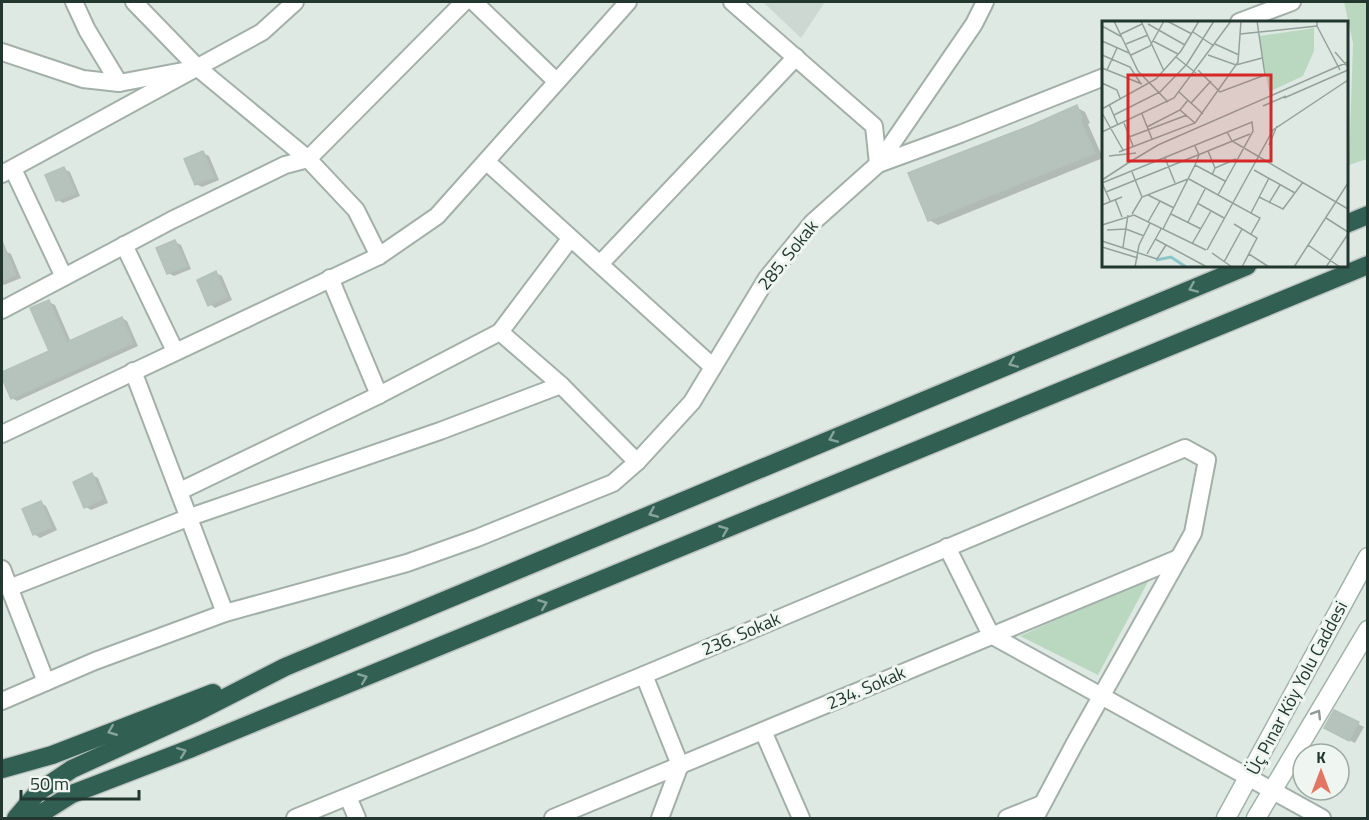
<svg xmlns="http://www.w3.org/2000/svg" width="1369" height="820" font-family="'Titillium Web',sans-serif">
  <rect width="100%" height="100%" fill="#dfe9e4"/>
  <!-- built -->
  <path fill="#ced8d2" d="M763 2H825L801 38Z"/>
  <!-- green -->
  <g fill="#bad8bf">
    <path d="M1344 2H1368L1367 159 1349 165 1353 43Z"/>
    <path d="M1150 578 1098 675 1020 636Z"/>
  </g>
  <!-- shadow -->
  <g fill="#0003">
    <path d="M1297 19 1304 22H1283L1289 20Z"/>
    <path d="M1076 107 1085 112 1090 123 1088 124 1103 158 938 225 929 220 1033 126Z"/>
    <path d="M203 153 209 156 219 180 202 187 196 184Z"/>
    <path d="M64 169 70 172 80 196 63 203 58 200Z"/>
    <path d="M175 242 181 245 191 269 174 276 168 273Z"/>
    <path d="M5 251 11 254 21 278 4 285 2 284V252Z"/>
    <path d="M216 273 222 276 232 300 215 308 210 304Z"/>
    <path d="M49 302 55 305 71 342 122 318 127 321 138 346 17 401 12 398 2 374 51 352Z"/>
    <path d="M92 475 98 478 108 503 91 510 86 507Z"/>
    <path d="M41 503 46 506 57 530 40 538 34 534Z"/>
    <path d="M1358 724 1364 727 1355 743 1331 731Z"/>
  </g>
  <!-- building -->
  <g fill="#b5c3bc" stroke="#b3c2ba" stroke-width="1.5">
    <path d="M1077 105 1082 118 1080 119 1095 153 928 221 908 173 1032 125Z"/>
    <path d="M203 151 214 177 195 185 184 159Z"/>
    <path d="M64 167 76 193 56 201 45 175Z"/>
    <path d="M175 240 187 266 167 274 156 248Z"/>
    <path d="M2 241 16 275 2 281Z"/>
    <path d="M216 271 227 297 208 306 197 280Z"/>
    <path d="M49 300 67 342 122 317 133 343 11 399 2 378V372L49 351 30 308Z"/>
    <path d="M92 473 103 499 84 508 73 482Z"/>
    <path d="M41 501 52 527 33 535 22 509Z"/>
    <path d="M1334 710 1359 722 1349 741 1324 728Z"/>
  </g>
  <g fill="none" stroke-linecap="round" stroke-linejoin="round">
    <!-- street casing -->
    <g stroke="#a3b0aa" stroke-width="20">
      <g id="street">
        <path d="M74 2 87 30 119 83"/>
        <path d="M134 2 198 68 308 159 356 210 379 256"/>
        <path d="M474 2 556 81"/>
        <path d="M732 2 874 126 878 164 960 134 1104 77"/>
        <path d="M1239 22 1292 2"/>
        <path d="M2 52 83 79 119 83 183 71"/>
        <path d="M487 162 713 367"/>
        <path d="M13 169 64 277"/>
        <path d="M2 174 262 32 295 2"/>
        <path d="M124 245 175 351"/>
        <path d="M600 264 796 57"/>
        <path d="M330 278 379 395"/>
        <path d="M2 310 172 220 285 165 308 159 464 2"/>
        <path d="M500 332 561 385 637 462"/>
        <path d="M133 371 225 613"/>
        <path d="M2 434 379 256 437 216 628 2"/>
        <path d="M180 491 379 395 500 332 570 239"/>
        <path d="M947 547 991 635 1322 818"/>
        <path d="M2 569 46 682"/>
        <path d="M9 588 190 517 440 431 561 385"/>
        <path d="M644 675 680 765 660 818"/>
        <path d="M2 701 95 661 225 613 407 563 477 538 613 483 637 462 692 402 767 278 812 223 878 164 974 24 985 2"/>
        <path d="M763 731 801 818"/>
        <path d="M348 797 357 818"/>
        <path d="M295 818 644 675 1185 448 1207 460 1193 533 1075 743 1035 818"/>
        <path d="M553 818 1179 558"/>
        <path d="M1007 818 1042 804"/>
      </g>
    </g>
    <!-- secondary casing -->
    <g stroke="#a0b3aa" stroke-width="21">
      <g id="secondary">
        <path d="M1226 818 1368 557"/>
        <path d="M1256 818 1368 630"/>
      </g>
    </g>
    <!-- highway casing -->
    <g stroke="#bdc3c1" stroke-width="21">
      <g id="highway">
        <path d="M1346 224 1368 215"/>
        <path d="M2 769 52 755 213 693"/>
        <path d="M16 818 38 792 72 769 197 712 285 667 1247 266"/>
        <path d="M34 818 72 794 192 748 1368 265"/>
      </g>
    </g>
    <!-- street -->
    <use href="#street" stroke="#fff" stroke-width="16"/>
    <!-- secondary -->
    <use href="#secondary" stroke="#fff" stroke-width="18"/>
    <!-- highway -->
    <use href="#highway" stroke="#316052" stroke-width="18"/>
  </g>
  <!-- one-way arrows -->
  <defs><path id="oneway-chevron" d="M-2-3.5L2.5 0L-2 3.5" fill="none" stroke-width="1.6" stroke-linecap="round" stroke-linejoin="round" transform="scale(1.5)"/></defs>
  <g stroke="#86a49a">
    <use href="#oneway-chevron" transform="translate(1193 288) rotate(157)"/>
    <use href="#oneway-chevron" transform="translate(1013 363) rotate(157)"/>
    <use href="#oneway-chevron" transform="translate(833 438) rotate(157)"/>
    <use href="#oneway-chevron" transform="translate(653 513) rotate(157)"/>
    <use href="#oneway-chevron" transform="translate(724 530) rotate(-22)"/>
    <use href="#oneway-chevron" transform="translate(543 604) rotate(-22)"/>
    <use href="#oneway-chevron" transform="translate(363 678) rotate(-22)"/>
    <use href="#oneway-chevron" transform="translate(112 731) rotate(158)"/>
    <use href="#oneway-chevron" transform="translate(182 752) rotate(-21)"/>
  </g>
  <use stroke="#909b97" href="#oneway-chevron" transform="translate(1317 714) rotate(-59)"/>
  <g text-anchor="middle" stroke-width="6" stroke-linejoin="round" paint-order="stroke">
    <!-- street labels -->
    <g font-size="18" fill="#22372f" stroke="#eff6f2">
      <text transform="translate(788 255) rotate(-51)" y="6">285. Sokak</text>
      <text transform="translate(741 634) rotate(-23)" y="6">236. Sokak</text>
      <text transform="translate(866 688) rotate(-23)" y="6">234. Sokak</text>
      <text transform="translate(1297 688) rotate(-62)" y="6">Üç Pınar Köy Yolu Caddesi</text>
    </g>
  </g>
  <!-- overview -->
  <g transform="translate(1102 21)">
    <rect width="246" height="246" fill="#dfe9e4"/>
    <path d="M212 7V30L201 55 167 71 157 15Z" fill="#bad8bf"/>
    <path fill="none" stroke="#8cc6c9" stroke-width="3" d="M54 239 69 236 84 246"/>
    <path fill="none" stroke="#93a29c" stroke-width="1.5" d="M12 0 36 50 66 81M39 0 62 50M65 0 90 13M46 3 83 24M0 5 20 16M215 5 238 49M91 11 112 25M19 13 40 3M138 13 215 5V0M0 20 27 32M51 20 76 33M24 23 46 14M113 23 137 34M233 31 246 46M0 34 28 46 39 63M29 34 48 25 62 0M106 34 134 44 160 37M74 36 94 52M0 47 40 63M5 49 15 27M96 49 118 71 163 54 155 0M0 62 15 69 18 77M77 71 101 93M182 77 246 49M89 82 109 60M7 83 16 104M161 85 184 75M0 88 54 58 79 30 97 0M78 89 93 102M0 92 21 129M40 93 50 118M12 94 58 71 85 43 112 0M22 102 31 125M45 106 78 89 86 79M0 111 72 77 129 0M125 111 130 120 246 188M27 116 85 94M167 124 175 105M106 130 113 147M17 131 93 102 136 41 139 0M7 135 34 132M63 137 73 162M26 142 56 124 246 41M93 144 123 160M152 149 193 172M30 151 40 176M110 154 113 147 134 138M87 158 158 197 149 213M0 159 26 142M0 162 150 101 151 110 116 174M0 162 8 180M4 171 148 113M46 174 72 187M157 176 181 188 201 161M13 178 20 196M95 182 122 197M167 182 178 164M0 184 20 176M149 192 167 157M30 193 40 176 86 158M69 193 99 208M224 197 246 211M46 201 58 180M86 201 103 168M132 203 155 217 140 246M0 204 32 194 104 229M61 208 93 144 97 134 93 125M5 209 24 208 42 215M53 218 105 246M0 220 55 238 64 224M90 223 109 190M206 224 238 246M0 226 36 237M21 226 26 194M105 229 171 109 246 59M110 232 130 246M45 233 59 208M147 233 167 246M122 241 140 208M33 246 37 224 48 202M192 246 246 162M224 246 246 213"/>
    <path fill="#d62828" fill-opacity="0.15" stroke="#d62828" stroke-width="3" d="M26 54H169V140H26Z"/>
    <rect width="246" height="246" fill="none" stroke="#22372f" stroke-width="3"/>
  </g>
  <!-- border -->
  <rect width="1369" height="820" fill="none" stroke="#22372f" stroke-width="6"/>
  <!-- north arrow -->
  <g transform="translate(1321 772)"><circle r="28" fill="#eff6f2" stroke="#9daaa4" stroke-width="1.5"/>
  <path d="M0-4.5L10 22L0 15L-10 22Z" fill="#e37663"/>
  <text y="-9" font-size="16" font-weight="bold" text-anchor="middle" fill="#22372f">K</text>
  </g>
  <!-- scale -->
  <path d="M21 790v9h118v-9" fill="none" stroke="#22372f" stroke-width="3"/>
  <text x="30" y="790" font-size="18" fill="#22372f" stroke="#eff6f2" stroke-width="4.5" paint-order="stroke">50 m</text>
</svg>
